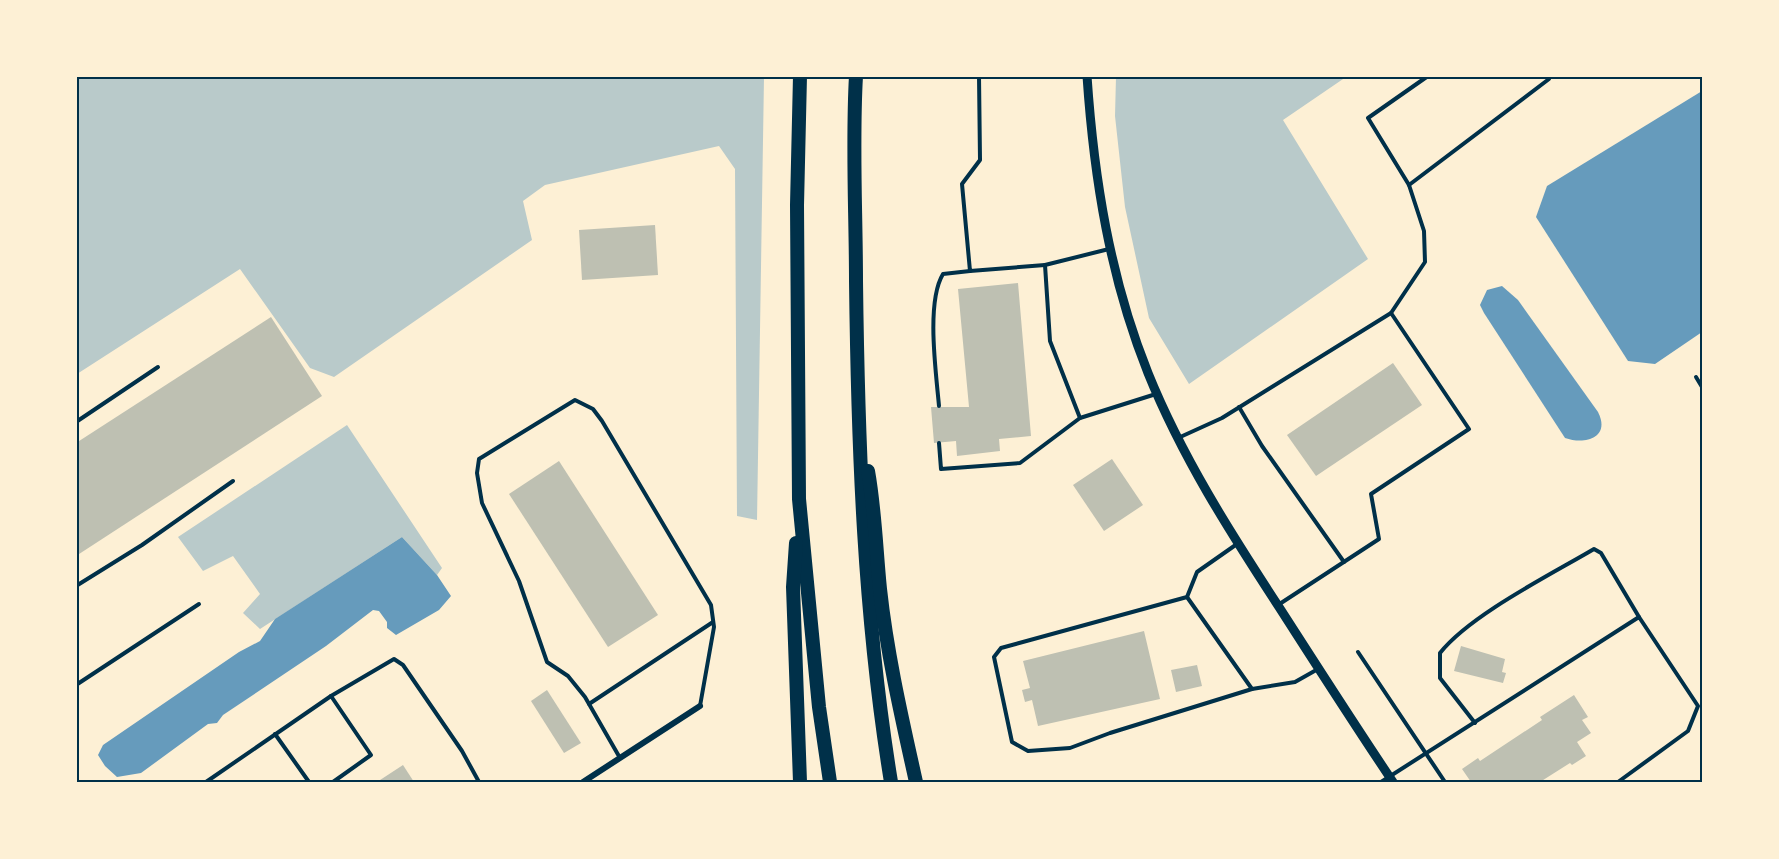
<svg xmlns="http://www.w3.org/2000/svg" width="1779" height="859" font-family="'Titillium Web',sans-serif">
  <rect width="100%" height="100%" fill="#fdf0d5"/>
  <!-- green -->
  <g fill="#b9caca">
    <path d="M77 76 764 77 757 520 737 516 735 169 719 146 545 185 523 201 532 240 334 377 310 368 240 269 77 374Z"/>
    <path d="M1116 77H1346L1283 120 1368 259 1189 384 1149 318 1125 207 1115 116Z"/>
    <path d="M347 425 442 568 437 575 402 537 260 629 243 613 260 594 233 556 203 571 178 537Z"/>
  </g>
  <!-- water -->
  <g fill="#669bbc">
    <path d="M1702 91V332L1655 364 1628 361 1536 217 1547 186Z"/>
    <path d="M1502 286 1518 300 1598 412C1611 438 1585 445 1565 438L1484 313 1480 305 1487 290Z"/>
    <path d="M402 537 437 575 451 596 439 610 396 635 387 628V622L379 611 373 610 326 646 223 715 217 723 208 724 141 773 117 777 105 766 98 755 103 745 239 652 260 641 275 619Z"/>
  </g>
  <!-- building -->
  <g fill="#bec0b2">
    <path d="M655 225 658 275 582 280 579 230Z"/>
    <path d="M1018 283 1031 436 999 439 1000 451 957 456 956 441 934 443 931 407H969L958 289Z"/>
    <path d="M271 317 322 396 76 556V443Z"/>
    <path d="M1393 363 1422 405 1316 476 1287 435Z"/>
    <path d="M1112 459 1143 505 1104 531 1073 485Z"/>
    <path d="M559 461 658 615 608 647 509 494Z"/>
    <path d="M1144 631 1160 699 1038 726 1032 700 1025 702 1022 690 1030 688 1023 661Z"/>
    <path d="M1461 646 1505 659 1502 672 1506 673 1503 683 1454 671Z"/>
    <path d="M1197 665 1202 686 1176 692 1171 670Z"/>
    <path d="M547 690 581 743 564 753 531 701Z"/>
    <path d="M1574 695 1588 717 1582 720 1591 733 1577 742 1586 756 1572 765 1570 763 1540 782H1471L1462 769 1478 758 1480 761 1542 720 1540 717Z"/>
    <path d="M403 765 414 782H377Z"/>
  </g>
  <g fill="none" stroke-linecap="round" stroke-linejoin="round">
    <!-- service -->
    <g stroke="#003049" stroke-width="4">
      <path d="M979 76 980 160 962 184 970 271 1045 265"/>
      <path d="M1409 185 1549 79 1548 76"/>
      <path d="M1109 249 1045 265 1050 341 1080 418 1156 394"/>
      <path d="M1391 313 1425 262 1424 231 1409 185 1368 118 1428 76"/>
      <path d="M1696 377 1702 387"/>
      <path d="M939 406C936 372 926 302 943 274L970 271"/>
      <path d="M1239 407 1262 446 1344 562"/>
      <path d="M76 422 158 367"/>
      <path d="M1178 438 1222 418 1391 313 1469 429 1371 494 1379 539 1278 605"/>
      <path d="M939 443 941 469 1020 463 1080 418"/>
      <path d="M1237 544 1197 572 1187 597 1001 648 994 657 1012 742 1028 751 1070 748 1110 733 1252 689 1295 682 1318 669"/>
      <path d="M76 586 142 545 233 481"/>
      <path d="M1187 597 1252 689"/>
      <path d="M1358 652 1445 782"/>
      <path d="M76 685 199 604"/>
      <path d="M331 696 371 755 333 782"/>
      <path d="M589 704 713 622"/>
      <path d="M1475 723 1440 678V653C1470 615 1550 575 1594 549L1601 553 1639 617"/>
      <path d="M275 734 309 782"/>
      <path d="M620 758 585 697 568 676 547 662 519 581 482 503 477 473 479 459 575 400 593 409 602 421 711 605 714 627 700 706"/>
      <path d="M206 782 331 696 394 659 403 665 462 751 479 782"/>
      <path d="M1381 782 1639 617 1698 706 1688 731 1618 782"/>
    </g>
    <!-- minor -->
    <path stroke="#003049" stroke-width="6" d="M583 782 700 706"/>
    <!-- tertiary -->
    <path stroke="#003049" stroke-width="9" d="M1087 76C1094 179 1110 278 1148 373 1182 457 1230 532 1279 607 1317 666 1354 724 1393 782"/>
    <!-- motorway -->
    <g stroke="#003049" stroke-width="14">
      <path d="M800 76 797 205 799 499 819 707 830 782"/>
      <path d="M856 76C852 144 856 213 856 281 858 448 864 617 891 782"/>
      <path d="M868 471C875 510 876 549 880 589 887 654 902 719 916 782"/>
      <path d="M796 543 793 587 800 782"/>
    </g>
  </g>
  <!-- border -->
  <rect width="1779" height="859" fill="none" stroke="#fdf0d5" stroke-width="156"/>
  <rect x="78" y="78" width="1623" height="703" fill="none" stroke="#003049" stroke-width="2"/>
</svg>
